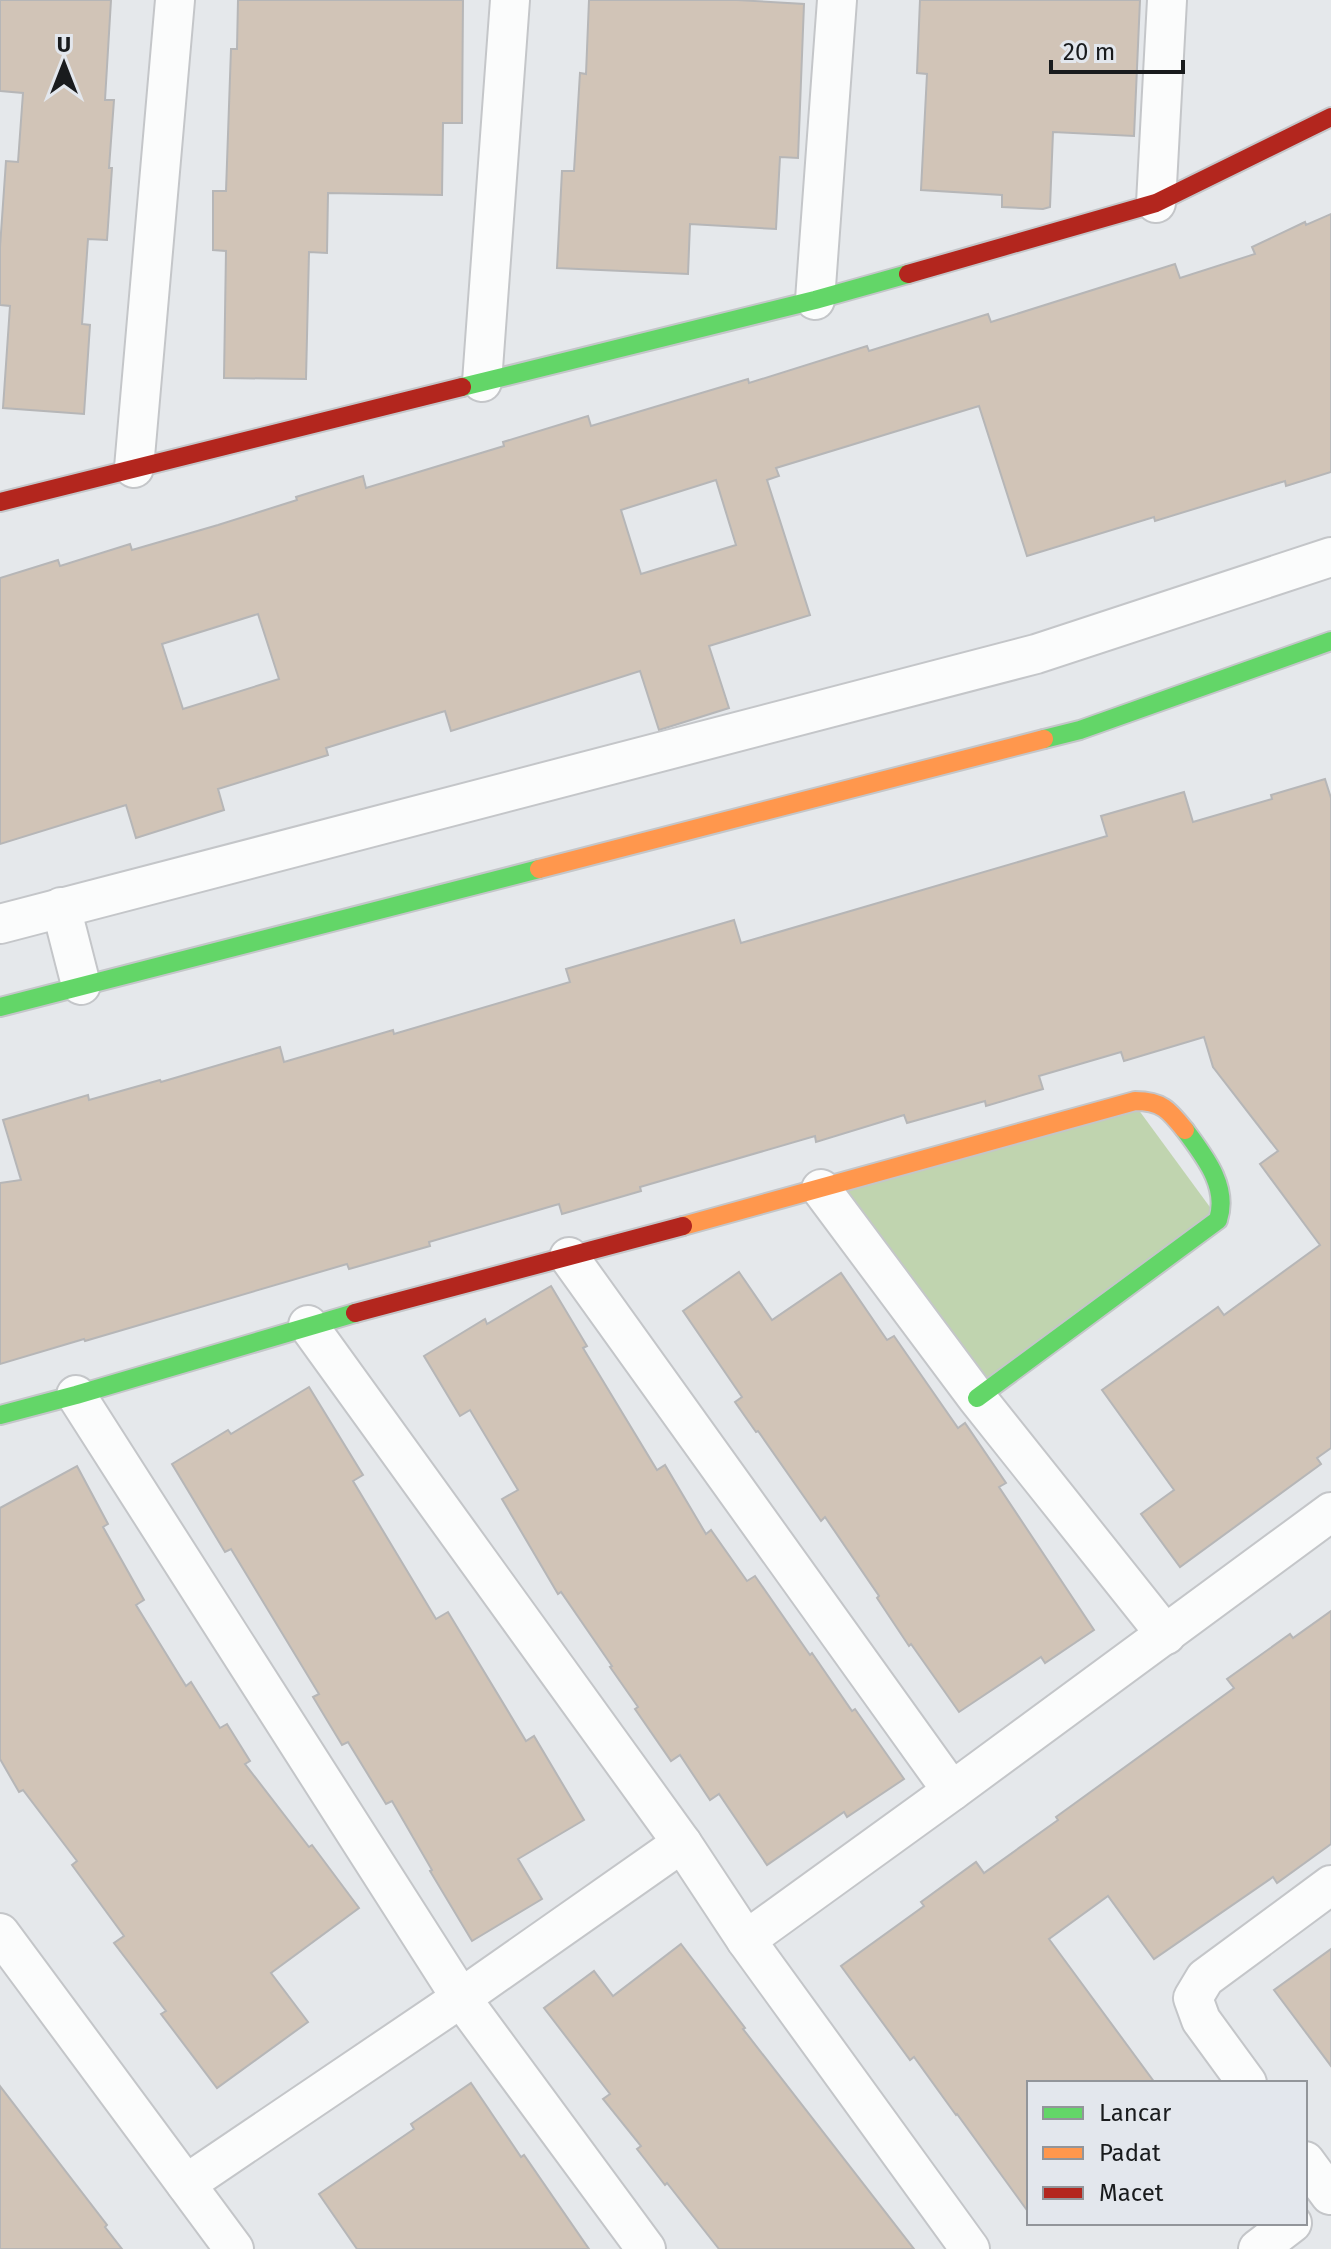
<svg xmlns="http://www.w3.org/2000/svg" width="1331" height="2249" font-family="'Fira Sans',sans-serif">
  <rect width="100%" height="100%" fill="#e5e8eb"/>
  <!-- green -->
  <path fill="#c0d4af" d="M1138 1109 1215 1214 982 1391 823 1189Z"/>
  <!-- building -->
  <g fill="#d1c4b7" stroke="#b6b6b7" stroke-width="2" fill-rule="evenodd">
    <path d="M0 0H111L105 100H114L109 168H112L107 240 88 239 82 324 90 325 84 414 3 408 10 306 0 305V247L6 161 18 162 23 93 0 91Z"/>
    <path d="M238 0H463L462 123H443L442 195 328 193 327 253 309 252 306 379 224 378 226 251 213 250V191H226L231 49H237Z"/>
    <path d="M589 0H737L804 4 798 158 780 157 776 229 690 224 688 274 557 268 562 171H574L580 73 586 74Z"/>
    <path d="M920 0H1140L1134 136 1053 132 1050 207 1043 209 1002 207V195L921 190 927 74 917 73Z"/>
    <path d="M1331 214V472L1286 486 1285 481 1155 521 1154 517 1027 556 979 406 776 468 779 476 767 480 810 615 709 646 729 708 659 730 640 671 451 731 445 711 326 748 328 755 218 789 224 810 136 838 126 805 0 844V578L58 560 60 566 130 544 132 550 218 525 297 500 296 497 363 476 366 488 504 446 503 442 588 416 591 426 748 379 749 383 867 346 869 351 988 314 991 322 1175 264 1180 278 1255 254 1252 247 1305 222 1306 225ZM716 480 736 545 641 574 621 510ZM258 614 279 679 183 709 162 644Z"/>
    <path d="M1325 779 1331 798V1448L1317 1458 1321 1464 1180 1567 1141 1514 1174 1490 1102 1390 1218 1307 1224 1315 1320 1245 1260 1164 1278 1151 1213 1067 1204 1037 1124 1061 1121 1052 1039 1076 1043 1089 986 1106 985 1101 907 1123 904 1115 816 1142 815 1136 640 1187 641 1191 562 1214 559 1204 429 1242 430 1246 349 1269 347 1264 85 1341 84 1339 0 1364V1183L21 1180 3 1120 88 1095 89 1100 160 1080 161 1082 280 1047 284 1062 393 1030 394 1034 570 982 566 969 734 920 741 943 1107 836 1101 816 1184 792 1193 822 1272 799 1271 795Z"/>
    <path d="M739 1272 772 1320 841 1273 887 1340 894 1336 958 1428 965 1423 1006 1483 999 1487 1094 1630 1045 1663 1041 1657 959 1712 911 1644 909 1646 877 1598 879 1596 825 1517 821 1521 758 1431 756 1432 735 1402 742 1397 683 1311Z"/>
    <path d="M551 1286 587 1346 583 1348 657 1470 665 1465 706 1534 711 1530 747 1581 755 1576 810 1655 812 1653 852 1711 855 1709 904 1779 847 1817 844 1812 767 1865 719 1794 710 1800 680 1755 671 1761 635 1709 638 1707 610 1667 612 1666 561 1592 558 1594 502 1499 518 1490 470 1410 460 1416 424 1356 485 1319 487 1324Z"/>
    <path d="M309 1387 363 1475 353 1481 436 1619 448 1612 526 1741 534 1736 584 1820 518 1859 542 1899 472 1941 430 1871 432 1870 392 1801 386 1804 348 1742 342 1745 313 1697 319 1694 231 1549 225 1552 172 1464 228 1430 231 1434Z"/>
    <path d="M77 1466 108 1524 103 1527 144 1600 136 1605 186 1686 191 1682 220 1728 227 1724 250 1761 245 1764 309 1847 312 1845 359 1908 271 1973 308 2022 217 2088 161 2014 166 2011 114 1943 124 1936 72 1865 77 1861 23 1790 19 1792 0 1759V1508Z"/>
    <path d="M1331 1611V1844L1277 1883 1273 1877 1154 1959 1108 1896 1049 1939 1155 2083H1029V2213L957 2114 956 2115 914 2057 910 2060 841 1966 924 1906 921 1902 976 1862 984 1873 1058 1820 1056 1817 1234 1688 1227 1679 1290 1634 1293 1638Z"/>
    <path d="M681 1944 745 2028 743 2029 914 2249H719L667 2183 665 2185 637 2149 641 2146 603 2099 610 2094 544 2008 594 1971 613 1996Z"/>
    <path d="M1331 1949V2066L1274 1990Z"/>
    <path d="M471 2083 521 2157 524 2155 589 2249H357L319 2194 414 2129 411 2124Z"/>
    <path d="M0 2086 107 2225 105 2227 122 2249H0Z"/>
  </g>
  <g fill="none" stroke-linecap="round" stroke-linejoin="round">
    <!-- street casing -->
    <g stroke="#c4c6c9" stroke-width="42">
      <g id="street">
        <path d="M1156 203 1167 0"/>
        <path d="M815 300 837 0"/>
        <path d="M482 382 510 0"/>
        <path d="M134 468 175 0"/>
        <path d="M61 907 81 985"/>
        <path d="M0 924 1036 654 1331 557"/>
        <path d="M821 1189 977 1398 1166 1635"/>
        <path d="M569 1257 952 1791"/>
        <path d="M308 1325 682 1843 746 1940 970 2249"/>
        <path d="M76 1395 461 1998 646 2249"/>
        <path d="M0 1933 234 2249"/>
        <path d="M746 1940 952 1791 1331 1512"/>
        <path d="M1247 2083 1201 2020 1193 1998 1205 1978 1331 1885"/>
        <path d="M1305 2161 1330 2195"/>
        <path d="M186 2184 461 1998 682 1843"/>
        <path d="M1258 2249 1292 2223"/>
      </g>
    </g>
    <!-- fast casing -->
    <g stroke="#c4c6c9" stroke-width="22">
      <g id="fast">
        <path d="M462 387 815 300 908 274"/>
        <path d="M1044 739 1080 730 1331 641"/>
        <path d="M0 1007 539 869"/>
        <path d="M977 1398 1218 1220C1229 1186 1204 1156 1185 1130"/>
        <path d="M0 1415 76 1395 355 1313"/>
      </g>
    </g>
    <!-- slow casing -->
    <g stroke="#c4c6c9" stroke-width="22">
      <g id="slow">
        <path d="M539 869 1044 739"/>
        <path d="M683 1226 1135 1101C1162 1101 1169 1110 1185 1130"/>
      </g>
    </g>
    <!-- jam casing -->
    <g stroke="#c4c6c9" stroke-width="22">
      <g id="jam">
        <path d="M908 274 1156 203 1331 117"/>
        <path d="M0 502 462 387"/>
        <path d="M355 1313 683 1226"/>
      </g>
    </g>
    <!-- street -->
    <use href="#street" stroke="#fbfcfc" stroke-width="38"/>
    <!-- fast -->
    <use href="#fast" stroke="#63d668" stroke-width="18"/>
    <!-- slow -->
    <use href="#slow" stroke="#ff974d" stroke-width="18"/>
    <!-- jam -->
    <use href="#jam" stroke="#b3261e" stroke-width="18"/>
  </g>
  <!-- legend -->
  <rect x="1027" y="2081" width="280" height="144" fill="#e3e7ed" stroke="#92959a" stroke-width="2"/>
  <rect x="1043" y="2107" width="40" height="12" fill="#63d668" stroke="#92959a" stroke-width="2"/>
  <text x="1099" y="2121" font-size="24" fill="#191b1d">Lancar</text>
  <rect x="1043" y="2147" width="40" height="12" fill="#ff974d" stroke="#92959a" stroke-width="2"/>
  <text x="1099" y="2161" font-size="24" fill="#191b1d">Padat</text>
  <rect x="1043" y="2187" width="40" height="12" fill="#b3261e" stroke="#92959a" stroke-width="2"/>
  <text x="1099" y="2201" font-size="24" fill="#191b1d">Macet</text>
  <!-- north arrow -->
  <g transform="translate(64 64)" stroke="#e3e7ed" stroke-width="6" paint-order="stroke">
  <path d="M0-6L14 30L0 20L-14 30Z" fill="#191b1d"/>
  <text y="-12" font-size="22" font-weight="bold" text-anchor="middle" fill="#191b1d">U</text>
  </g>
  <!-- scale -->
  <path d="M1051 60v12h132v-12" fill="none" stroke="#191b1d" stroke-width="4"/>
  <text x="1063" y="60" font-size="24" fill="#191b1d" stroke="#e3e7ed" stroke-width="6" paint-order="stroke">20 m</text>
</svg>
